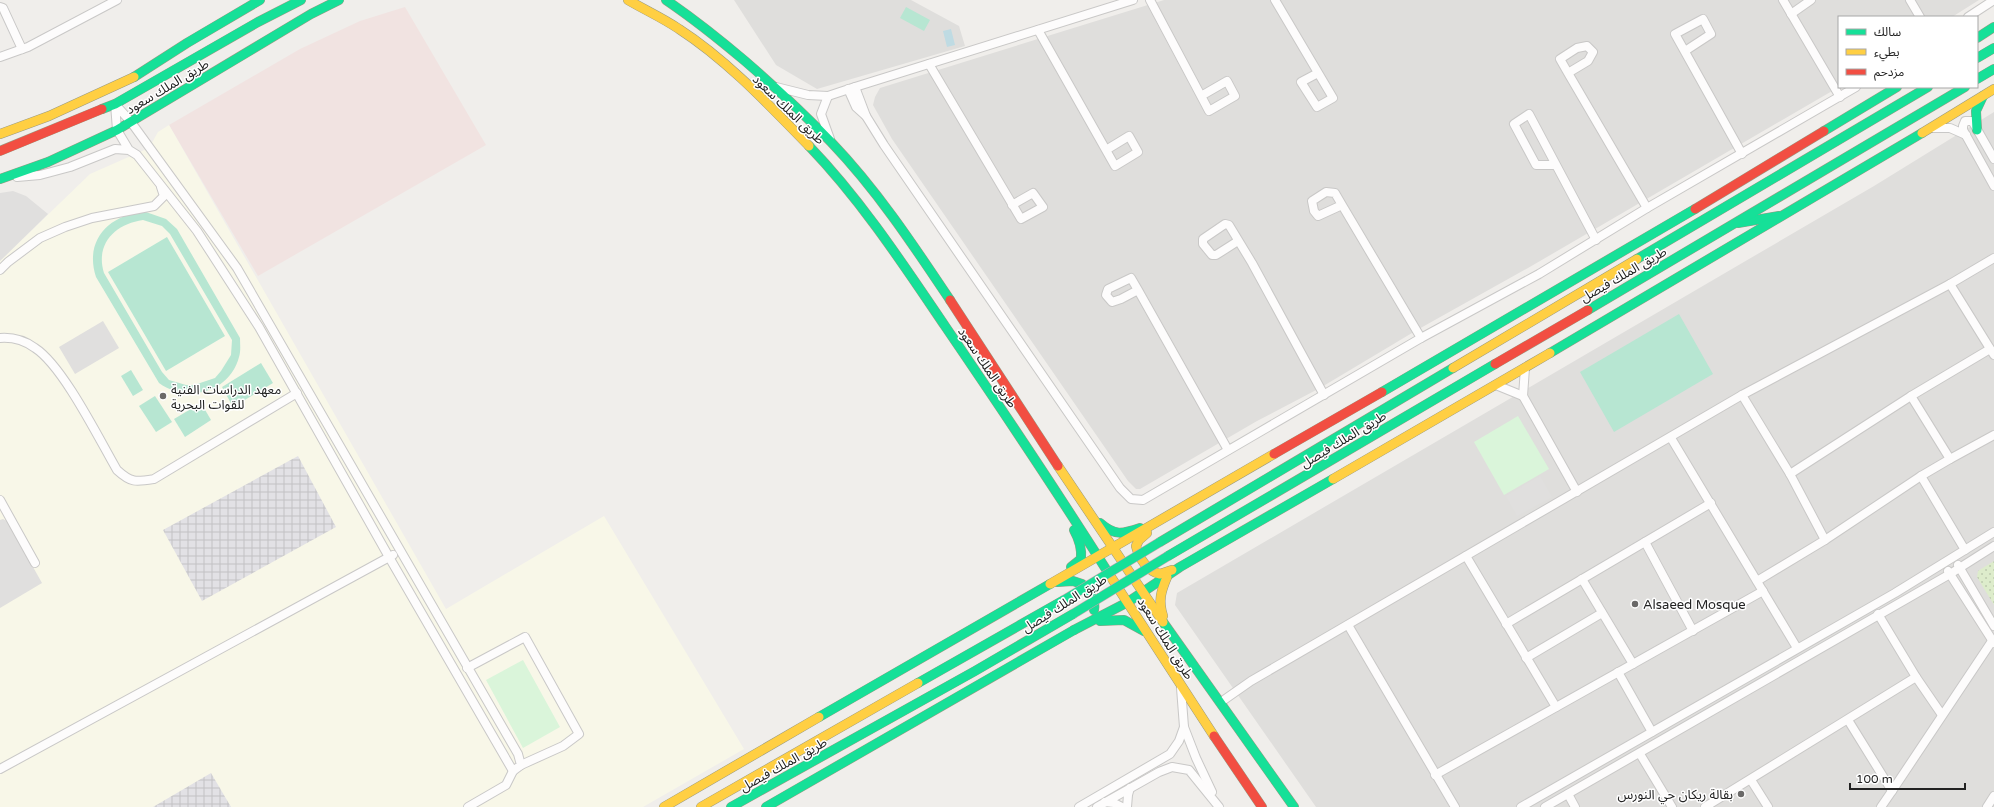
<svg xmlns="http://www.w3.org/2000/svg" width="1994" height="807" font-family="'Varela Round','Noto Sans Arabic',sans-serif">
  <defs>
    <pattern id="grass-dots" width="8" height="8" patternUnits="userSpaceOnUse"><rect width="8" height="8" fill="#ddeccb"/><path d="M2 2h.1M6 6h.1" fill="none" stroke="#bdcaae" stroke-width="1.8" stroke-linecap="round"/></pattern>
    <pattern id="plaza-grid" width="8" height="8" patternUnits="userSpaceOnUse"><rect width="8" height="8" fill="#e2e1e5"/><path d="M0 4h8M4 0v8" fill="none" stroke="#c2c1c4"/></pattern>
  </defs>
  <rect width="100%" height="100%" fill="#f0eeeb"/>
  <!-- residential -->
  <g fill="#dfdedc">
    <path d="M734 0H911L959 26 965 46 817 89 776 65Z"/>
    <path d="M1164 0H1979L1952 17H1839V87L1528 268 1417 330 1320 388 1257 421 1140 489H1136L1128 481 892 139 873 105 875 97 880 88Z"/>
    <path d="M1994 112V807H1316L1175 605 1177 593 1874 186Z"/>
  </g>
  <!-- commercial -->
  <path fill="#f1e3e1" d="M405 7 486 145 258 276 169 125 300 49 360 21Z"/>
  <!-- education -->
  <path fill="#f8f7e8" d="M169 125 446 609 604 516 744 749 643 807H0V261L90 174 149 148 158 132Z"/>
  <!-- grass -->
  <path fill="url(#grass-dots)" d="M1994 561V605L1977 577 1978 571Z"/>
  <!-- park -->
  <g fill="#daf5da">
    <path d="M1518 416 1549 469 1504 495 1474 442Z"/>
    <path d="M523 660 560 727 523 748 486 680Z"/>
  </g>
  <!-- pitch -->
  <g fill="#b7e6d2" fill-rule="evenodd">
    <path d="M906 7 930 20 924 31 900 18Z"/>
    <path d="M143 211 166 219 177 229 240 338C240 344 241 351 239 357 230 392 187 404 159 383L96 277C84 240 109 216 143 211ZM143 220 162 226 170 234 232 340 231 355 221 371 215 378 194 385H186L169 380 162 372 104 273C95 244 115 224 143 220Z"/>
    <path d="M167 237 225 336 166 371 108 272Z"/>
    <path d="M1679 314 1713 374 1614 432 1580 372Z"/>
    <path d="M261 363 273 383 233 407 222 387Z"/>
    <path d="M131 370 143 390 133 396 121 376Z"/>
    <path d="M155 396 172 422 156 432 139 406Z"/>
    <path d="M201 403 211 420 185 437 174 419Z"/>
  </g>
  <!-- parking -->
  <g fill="#e0dfde">
    <path d="M13 191 26 196 48 214 0 261V193Z"/>
    <path d="M103 321 119 348 75 374 59 347Z"/>
    <path d="M1540 476 1552 497 1517 516 1506 496Z"/>
    <path d="M3 519 7 521 42 583 0 608V520Z"/>
  </g>
  <!-- plaza -->
  <g fill="url(#plaza-grid)">
    <path d="M298 456 336 527 202 601 163 530Z"/>
    <path d="M211 773 231 807H153Z"/>
  </g>
  <!-- water -->
  <path fill="#bfdbe3" d="M951 29 955 45 947 47 943 31Z"/>
  <g fill="none" stroke-linecap="round" stroke-linejoin="round">
    <!-- street casing -->
    <g stroke="#c9c8c7" stroke-width="10">
      <g id="street">
        <path d="M1150 0 1209 111 1235 96 1227 81 1201 96"/>
        <path d="M1275 0 1333 98 1317 107 1301 82 1318 73"/>
        <path d="M1783 0 1840 97"/>
        <path d="M1910 0 1920 17"/>
        <path d="M0 7 3 8 22 49"/>
        <path d="M1791 14 1811 0"/>
        <path d="M1968 17 1994 0"/>
        <path d="M1038 30 1115 166 1138 152 1129 136 1106 150"/>
        <path d="M1685 51 1711 34 1703 19 1675 34 1742 154"/>
        <path d="M0 57 28 47 117 0"/>
        <path d="M929 64 1021 219 1043 207 1033 193 1012 205"/>
        <path d="M1568 73 1588 61 1593 52 1587 46 1577 48 1560 59 1568 73 1647 208"/>
        <path d="M776 87 808 95 828 96 821 114 830 139"/>
        <path d="M855 87 1133 0"/>
        <path d="M828 96 855 87 866 116 856 107 848 89"/>
        <path d="M866 116 884 145 1120 488 1131 499 1143 500 1421 338 1539 274 1647 208 1856 87"/>
        <path d="M1932 128H1950L1966 135"/>
        <path d="M1994 159 1974 124 1972 121H1965L1963 126V130L1994 186"/>
        <path d="M1556 165H1536L1514 124 1529 114 1596 240"/>
        <path d="M17 177 40 175 70 167 115 149 129 150 137 155 197 231 259 327 389 557 513 771 521 765 518 754 237 268 131 122 115 104 117 130 129 150"/>
        <path d="M1342 205 1318 216 1314 211 1312 201 1326 192 1335 193 1342 205 1421 338"/>
        <path d="M1238 241 1216 255H1212L1203 244V239L1225 224 1229 225 1252 263 1324 395"/>
        <path d="M0 270 8 262 40 238 65 227 92 218 154 206 164 196 161 187"/>
        <path d="M1950 284 1994 355"/>
        <path d="M1138 290 1121 299 1112 302 1106 295 1108 289 1131 278 1138 290 1228 450"/>
        <path d="M0 338C13 337 24 340 35 348 63 366 99 439 117 470 131 483 136 482 154 479L297 393"/>
        <path d="M1990 349 1911 396 1950 459 1994 435"/>
        <path d="M1525 368 1523 396 1577 492"/>
        <path d="M1496 385 1523 396"/>
        <path d="M1742 395 1790 474 1825 540 1757 581"/>
        <path d="M1671 438 1797 648"/>
        <path d="M1950 459 1921 476 1965 550"/>
        <path d="M1790 474 1911 396"/>
        <path d="M0 500 35 563"/>
        <path d="M1825 540 1921 476"/>
        <path d="M1645 542 1693 631"/>
        <path d="M1466 556 1556 707"/>
        <path d="M1958 565 1994 626"/>
        <path d="M1948 571 1994 643"/>
        <path d="M1582 579 1633 664"/>
        <path d="M1506 624 1711 503"/>
        <path d="M1348 625 1455 807"/>
        <path d="M1526 658 1602 613"/>
        <path d="M467 668 525 637 579 734 563 746 521 765"/>
        <path d="M1618 672 1652 732"/>
        <path d="M1916 677 1942 715"/>
        <path d="M1181 688 1184 727 1196 758 1212 792"/>
        <path d="M1221 702 1251 681 1742 395 1950 284 1994 258"/>
        <path d="M1848 720 1892 791 1881 807"/>
        <path d="M1640 754 1672 807"/>
        <path d="M0 769 393 555"/>
        <path d="M1435 775 1763 591"/>
        <path d="M1751 780 1768 807"/>
        <path d="M1892 791 1992 641"/>
        <path d="M1568 794 1575 807"/>
        <path d="M1105 802 1114 803 1122 807"/>
        <path d="M468 807 506 785 513 771"/>
        <path d="M1079 807 1170 754 1179 741 1184 727"/>
        <path d="M1097 807 1159 772 1172 767 1189 770 1219 807"/>
        <path d="M1127 807 1128 795 1130 788"/>
        <path d="M1521 807 1895 593 1994 532"/>
        <path d="M1545 807 1950 574 1994 546"/>
        <path d="M1705 807 1916 677 1878 614"/>
        <path d="M1987 807 1994 796"/>
      </g>
    </g>
    <!-- fast casing -->
    <g stroke="#999a82" stroke-width="10">
      <g id="fast">
        <path d="M666 0C694 19 719 39 745 61 775 87 804 114 831 142 877 190 914 246 950 300"/>
        <path d="M1977 38 1994 27"/>
        <path d="M1977 58 1994 48"/>
        <path d="M134 77 187 43 260 0"/>
        <path d="M1977 79 1994 69"/>
        <path d="M102 109 115 104 258 22 301 0"/>
        <path d="M1977 130 1976 111 1983 96"/>
        <path d="M1824 131 1897 87"/>
        <path d="M809 146C861 200 903 264 945 326 1001 408 1056 490 1109 574"/>
        <path d="M0 179 48 162 117 130 311 14 339 0"/>
        <path d="M1738 223 1779 216"/>
        <path d="M1637 259 1928 87"/>
        <path d="M1588 310 1965 87"/>
        <path d="M1550 353 1922 133"/>
        <path d="M1382 392 1695 209"/>
        <path d="M1100 523C1115 536 1122 534 1140 528"/>
        <path d="M1160 542 1453 368"/>
        <path d="M1168 556 1495 364"/>
        <path d="M1071 567 1081 559C1082 548 1079 539 1074 530"/>
        <path d="M1057 582 1073 581 1082 584C1089 589 1096 601 1094 610"/>
        <path d="M1100 621 1124 620 1144 631"/>
        <path d="M1163 622 1294 807"/>
        <path d="M1074 630 1128 602 1180 567 1333 479"/>
        <path d="M918 683 1064 600"/>
        <path d="M819 717 1050 584"/>
        <path d="M731 807 975 671 1073 614"/>
        <path d="M766 807 1074 630"/>
      </g>
    </g>
    <!-- slow casing -->
    <g stroke="#999a82" stroke-width="10">
      <g id="slow">
        <path d="M628 0C645 10 663 18 679 29 727 60 769 105 809 146"/>
        <path d="M1922 133 1994 89"/>
        <path d="M0 134 49 116 134 77"/>
        <path d="M1453 368 1637 259"/>
        <path d="M1058 466 1163 622"/>
        <path d="M1333 479 1550 353"/>
        <path d="M1147 533 1139 540 1136 546C1139 558 1147 571 1160 574L1172 570"/>
        <path d="M1109 574 1214 736"/>
        <path d="M1050 584 1274 454"/>
        <path d="M1163 616C1158 601 1161 591 1167 577"/>
        <path d="M664 807 819 717"/>
        <path d="M701 807 918 683"/>
      </g>
    </g>
    <!-- jam casing -->
    <g stroke="#999a82" stroke-width="10">
      <g id="jam">
        <path d="M0 151 102 109"/>
        <path d="M1695 209 1824 131"/>
        <path d="M950 300 1058 466"/>
        <path d="M1495 364 1588 310"/>
        <path d="M1274 454 1382 392"/>
        <path d="M1214 736 1262 807"/>
      </g>
    </g>
    <!-- street -->
    <use href="#street" stroke="#fdfcfc" stroke-width="8"/>
    <!-- fast -->
    <use href="#fast" stroke="#16e098" stroke-width="9"/>
    <!-- slow -->
    <use href="#slow" stroke="#ffcf43" stroke-width="9"/>
    <!-- jam -->
    <use href="#jam" stroke="#f24e42" stroke-width="9"/>
    <!-- fast-bridge casing -->
    <g stroke="#c5a2ac" stroke-width="10" stroke-linecap="butt">
      <g id="fast-bridge">
        <path d="M1064 600 1160 542"/>
        <path d="M1073 614 1168 556"/>
      </g>
    </g>
    <!-- fast-bridge -->
    <use href="#fast-bridge" stroke="#16e098" stroke-width="9"/>
  </g>
  <!-- markers -->
  <g fill="#6a6968" stroke="#fff" stroke-width="1.5">
    <circle cx="163" cy="396" r="4"/>
    <circle cx="1635" cy="604" r="4"/>
    <circle cx="1741" cy="794" r="4"/>
  </g>
  <g text-anchor="middle" stroke-width="3" stroke-linejoin="round" paint-order="stroke">
    <!-- street labels -->
    <g font-size="13" fill="#222" stroke="#fff">
      <text transform="translate(167 86) rotate(-31)" y="5">طريق الملك سعود</text>
      <text transform="translate(789 109) rotate(44)" y="5">طريق الملك سعود</text>
      <text transform="translate(1623 274) rotate(-30)" y="5">طريق الملك فيصل</text>
      <text transform="translate(988 367) rotate(56)" y="5">طريق الملك سعود</text>
      <text transform="translate(1343 439) rotate(-31)" y="5">طريق الملك فيصل</text>
      <text transform="translate(1064 603) rotate(-32)" y="5">طريق الملك فيصل</text>
      <text transform="translate(1166 638) rotate(58)" y="5">طريق الملك سعود</text>
      <text transform="translate(783 764) rotate(-29)" y="5">طريق الملك فيصل</text>
    </g>
    <!-- poi labels -->
    <g font-size="13" fill="#222" stroke="#fff" text-anchor="start">
      <text x="171" y="394">معهد الدراسات الفنية<tspan x="171" dy="15">للقوات البحرية</tspan></text>
      <text x="1643" y="609">Alsaeed Mosque</text>
      <text x="1733" y="799" text-anchor="end">بقالة ريكان حي النورس</text>
    </g>
  </g>
  <!-- legend -->
  <rect x="1838" y="16" width="140" height="72" fill="#ffffff" stroke="#a7a7a7"/>
  <rect x="1846" y="29" width="20" height="6" fill="#16e098" stroke="#a7a7a7"/>
  <text x="1874" y="36" font-size="12" fill="#222222">سالك</text>
  <rect x="1846" y="49" width="20" height="6" fill="#ffcf43" stroke="#a7a7a7"/>
  <text x="1874" y="56" font-size="12" fill="#222222">بطيء</text>
  <rect x="1846" y="69" width="20" height="6" fill="#f24e42" stroke="#a7a7a7"/>
  <text x="1874" y="76" font-size="12" fill="#222222">مزدحم</text>
  <!-- scale -->
  <path d="M1850 783v6h115v-6" fill="none" stroke="#222222" stroke-width="2"/>
  <text x="1856" y="783" font-size="12" fill="#222222" stroke="#ffffff" stroke-width="3" paint-order="stroke">100 m</text>
</svg>
